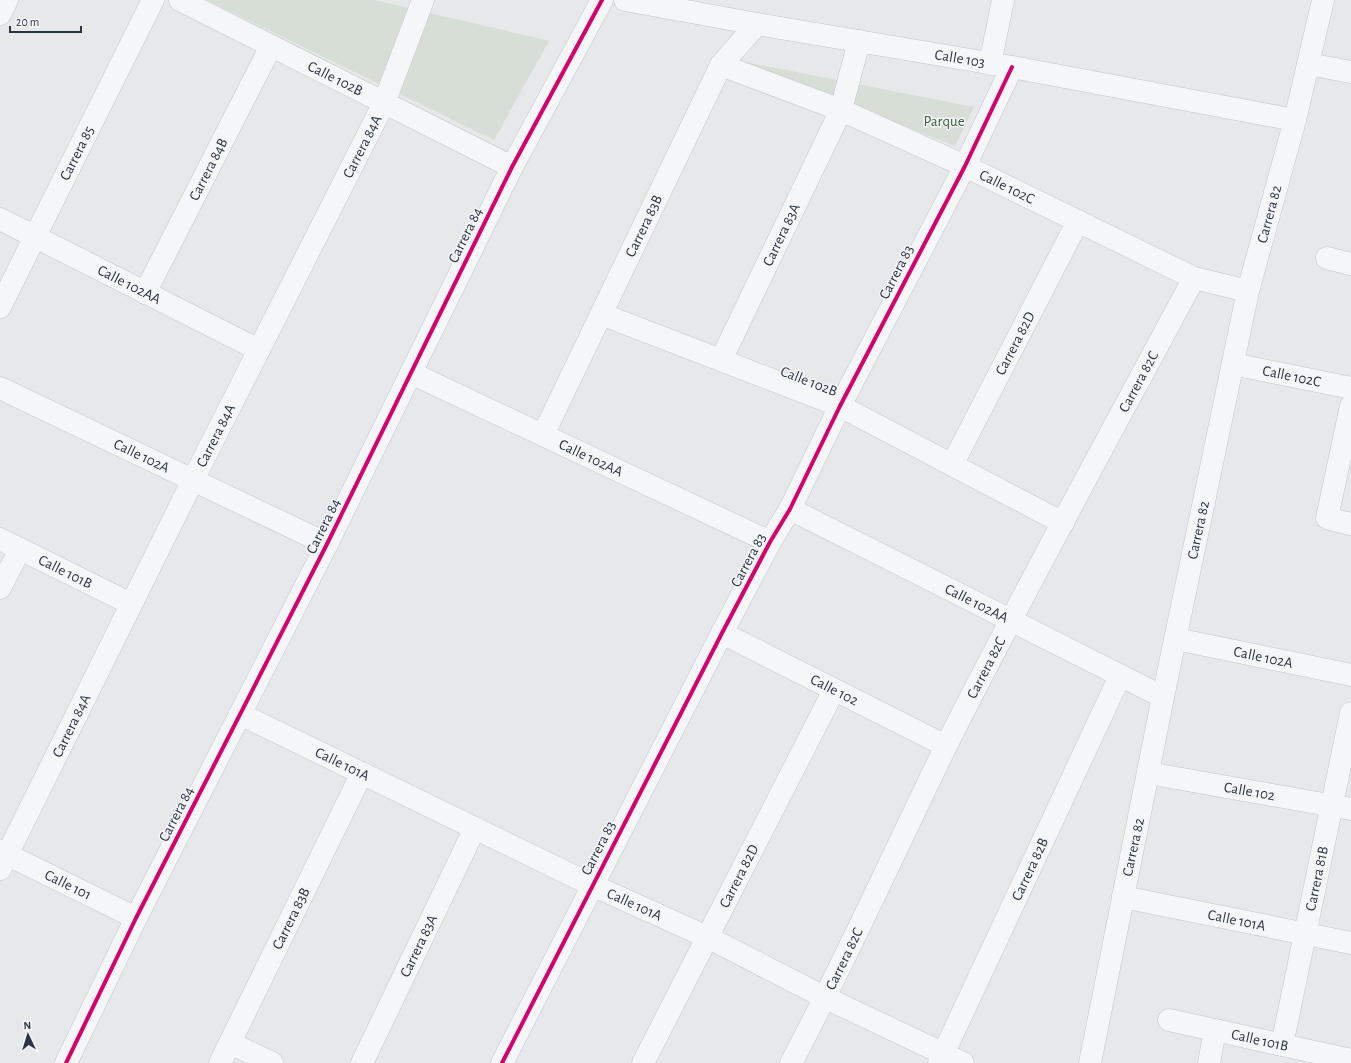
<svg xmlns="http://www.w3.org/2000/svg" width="1351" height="1063" font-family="'Alegreya Sans',sans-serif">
  <rect width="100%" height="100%" fill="#e6e8ea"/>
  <!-- green -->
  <g fill="#d6ded6">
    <path d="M207 0H374L549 41 494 140Z"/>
    <path d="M740 61 974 107 955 146Z"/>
  </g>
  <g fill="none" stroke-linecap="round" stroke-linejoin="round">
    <!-- minor casing -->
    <g stroke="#c4c6c8" stroke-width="23">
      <g id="minor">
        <path id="s1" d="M180 0 512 167"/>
        <path d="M0 14 7 0"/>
        <path d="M990 64 1003 0"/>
        <path d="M1308 64 1351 72"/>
        <path id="s2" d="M721 65 841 110 965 166 1194 278 1248 291"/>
        <path d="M1295 120 1323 0"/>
        <path id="s3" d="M0 219 259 350"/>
        <path d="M1327 258 1351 264"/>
        <path id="s4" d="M145 293 271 46"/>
        <path id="s5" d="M0 307 153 0"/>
        <path d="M601 314 840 406 1063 523"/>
        <path id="s6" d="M721 360 841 110 859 41"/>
        <path id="s7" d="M411 373 770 542"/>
        <path id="s8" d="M0 388 327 544"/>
        <path d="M1351 406 1327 518 1351 524"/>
        <path id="s9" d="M543 435 721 65 757 24"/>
        <path id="s10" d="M952 465 1078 221"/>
        <path id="s11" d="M790 509 1163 697"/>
        <path id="s12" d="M0 539 131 604"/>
        <path d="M0 588 20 549"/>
        <path id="s13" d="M722 633 946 746"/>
        <path id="s14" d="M1176 639 1351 675"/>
        <path id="s15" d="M240 714 592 885 707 937 826 998 963 1063"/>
        <path id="s16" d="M1148 773 1351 809"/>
        <path id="s17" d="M0 851 136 918"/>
        <path id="s18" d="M0 869 193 480 384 103 423 0"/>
        <path id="s19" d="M1123 897 1351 943"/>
        <path id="s20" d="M1169 1020 1351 1060"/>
        <path d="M230 1043 272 1063"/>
        <path id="s21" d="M1282 1045 1351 713"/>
        <path d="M66 1063 136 918 327 544 512 167 602 0"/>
        <path id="s22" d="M220 1063 362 773"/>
        <path id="s23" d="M362 1063 475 828"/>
        <path d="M502 1063 722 633 770 542 790 509 840 406 965 166 1012 67"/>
        <path id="s24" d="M643 1063 834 690"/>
        <path id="s25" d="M791 1063C847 958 895 850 947 744 1026 587 1111 433 1194 278"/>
        <path id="s26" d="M939 1063 1120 676"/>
        <path d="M1209 1063 1215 1030"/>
      </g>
    </g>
    <!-- tertiary casing -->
    <g stroke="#c4c6c8" stroke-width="23">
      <g id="tertiary">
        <path id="s27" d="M625 0 757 24 1012 67 1295 120 1248 291 1163 697 1090 1063"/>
        <path id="s28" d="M1233 364 1351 388"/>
      </g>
    </g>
    <!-- minor -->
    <use href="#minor" stroke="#f5f6f7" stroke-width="22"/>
    <!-- tertiary -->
    <use href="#tertiary" stroke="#f5f6f7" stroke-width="22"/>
    <!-- cycleway casing -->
    <g stroke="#f4f6f9" stroke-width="6">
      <g id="cycleway">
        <path d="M66 1063 136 918 327 544 512 167 602 0"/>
        <path d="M502 1063 722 633 770 542 790 509 840 406 965 166 1012 67"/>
      </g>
    </g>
    <!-- cycleway -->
    <use href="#cycleway" stroke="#d6006c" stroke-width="4"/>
  </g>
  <g text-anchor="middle" stroke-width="3" stroke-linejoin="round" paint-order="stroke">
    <!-- street labels -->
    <g font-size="15" fill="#2b3445" stroke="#f4f6f9">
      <text dy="5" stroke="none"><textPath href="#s27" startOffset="340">Calle 103</textPath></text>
      <text dy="5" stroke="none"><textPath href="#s1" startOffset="174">Calle 102B</textPath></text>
      <text dy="5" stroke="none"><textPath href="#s18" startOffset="808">Carrera 84A</textPath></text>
      <text dy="5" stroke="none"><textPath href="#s5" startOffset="172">Carrera 85</textPath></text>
      <text dy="5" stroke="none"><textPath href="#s4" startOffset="139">Carrera 84B</textPath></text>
      <text dy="5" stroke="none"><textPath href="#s2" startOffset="311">Calle 102C</textPath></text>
      <text transform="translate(1269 214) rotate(-75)" y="5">Carrera 82</text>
      <text dy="5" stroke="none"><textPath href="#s9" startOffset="232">Carrera 83B</textPath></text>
      <text transform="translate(465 235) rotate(-64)" y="5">Carrera 84</text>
      <text dy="5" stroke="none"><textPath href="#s6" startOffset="139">Carrera 83A</textPath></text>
      <text transform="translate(896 272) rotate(-63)" y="5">Carrera 83</text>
      <text dy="5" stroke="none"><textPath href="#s3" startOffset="145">Calle 102AA</textPath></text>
      <text dy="5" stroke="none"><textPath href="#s10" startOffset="137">Carrera 82D</textPath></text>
      <text dy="5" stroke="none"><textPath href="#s28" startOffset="60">Calle 102C</textPath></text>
      <text transform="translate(809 381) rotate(21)" y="5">Calle 102B</text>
      <text dy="5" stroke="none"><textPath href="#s25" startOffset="765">Carrera 82C</textPath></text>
      <text dy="5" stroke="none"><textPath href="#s18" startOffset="484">Carrera 84A</textPath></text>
      <text dy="5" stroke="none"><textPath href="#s8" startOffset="157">Calle 102A</textPath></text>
      <text dy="5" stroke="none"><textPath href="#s7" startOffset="199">Calle 102AA</textPath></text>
      <text transform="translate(323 526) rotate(-64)" y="5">Carrera 84</text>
      <text transform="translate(1198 530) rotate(-78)" y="5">Carrera 82</text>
      <text transform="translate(748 560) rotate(-62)" y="5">Carrera 83</text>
      <text dy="5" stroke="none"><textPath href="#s12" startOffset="73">Calle 101B</textPath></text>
      <text dy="5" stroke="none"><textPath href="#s11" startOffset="209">Calle 102AA</textPath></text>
      <text dy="5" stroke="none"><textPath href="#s14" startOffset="89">Calle 102A</textPath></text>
      <text dy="5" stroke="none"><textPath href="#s25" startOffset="441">Carrera 82C</textPath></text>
      <text dy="5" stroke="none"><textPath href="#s13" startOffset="126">Calle 102</textPath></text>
      <text dy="5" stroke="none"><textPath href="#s18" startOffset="160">Carrera 84A</textPath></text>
      <text dy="5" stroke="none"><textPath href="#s15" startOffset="114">Calle 101A</textPath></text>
      <text dy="5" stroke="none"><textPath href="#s16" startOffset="103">Calle 102</textPath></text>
      <text transform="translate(176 814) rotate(-63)" y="5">Carrera 84</text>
      <text transform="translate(1133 847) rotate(-78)" y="5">Carrera 82</text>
      <text transform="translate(598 848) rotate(-63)" y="5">Carrera 83</text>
      <text dy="5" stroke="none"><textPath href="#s26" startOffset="214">Carrera 82B</textPath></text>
      <text dy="5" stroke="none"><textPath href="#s24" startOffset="210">Carrera 82D</textPath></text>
      <text dy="5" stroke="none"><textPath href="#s21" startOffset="170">Carrera 81B</textPath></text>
      <text dy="5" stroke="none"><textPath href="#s17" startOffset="76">Calle 101</textPath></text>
      <text dy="5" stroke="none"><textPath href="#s15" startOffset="438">Calle 101A</textPath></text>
      <text dy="5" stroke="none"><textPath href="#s22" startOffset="161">Carrera 83B</textPath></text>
      <text dy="5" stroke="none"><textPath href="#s19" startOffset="116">Calle 101A</textPath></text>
      <text dy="5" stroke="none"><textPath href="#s23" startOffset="130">Carrera 83A</textPath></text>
      <text dy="5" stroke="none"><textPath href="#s25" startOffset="117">Carrera 82C</textPath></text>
      <text dy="5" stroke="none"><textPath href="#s20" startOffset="93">Calle 101B</textPath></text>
    </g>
    <!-- park labels -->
    <g font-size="15" fill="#3f6138" stroke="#f4f6f9">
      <text x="944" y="126">Parque</text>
    </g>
  </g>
  <!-- north arrow -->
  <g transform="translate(28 1035) rotate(356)" stroke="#f4f6f9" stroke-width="3" paint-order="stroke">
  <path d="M0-3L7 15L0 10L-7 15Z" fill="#2b3445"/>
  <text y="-6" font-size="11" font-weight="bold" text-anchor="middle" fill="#2b3445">N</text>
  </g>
  <!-- scale -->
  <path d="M10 26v6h71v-6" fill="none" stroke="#2b3445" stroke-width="2"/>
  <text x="16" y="26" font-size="12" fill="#2b3445" stroke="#f4f6f9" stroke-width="3" paint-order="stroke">20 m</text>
</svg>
